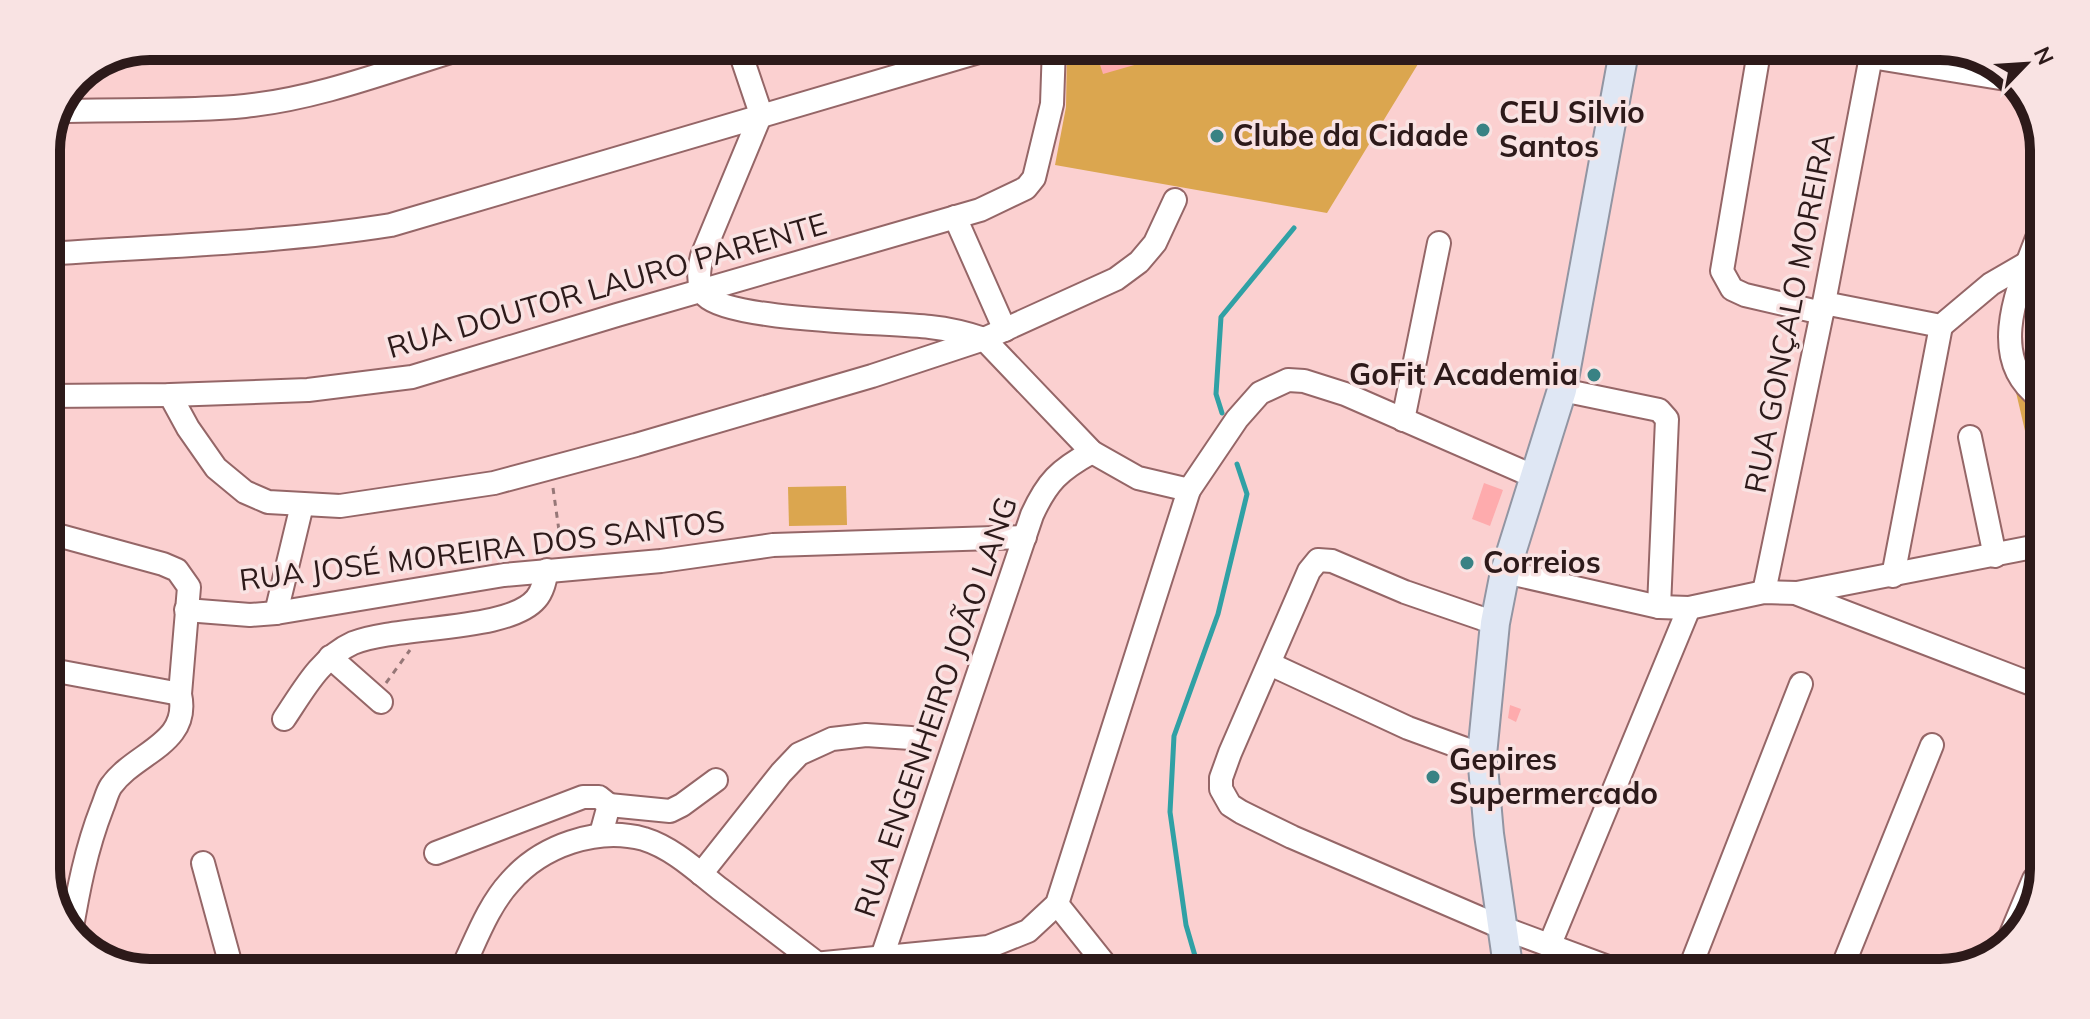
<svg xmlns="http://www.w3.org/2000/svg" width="2090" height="1019" font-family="Mulish,sans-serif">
  <rect width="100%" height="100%" fill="#fbd0d0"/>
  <!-- green -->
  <g fill="#dba64f">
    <path d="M1067 46H1429L1327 213 1055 165 1066 107Z"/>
    <path d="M2015 388 2040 419 2039 491Z"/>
    <path d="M846 486 847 525 789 526 788 487Z"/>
  </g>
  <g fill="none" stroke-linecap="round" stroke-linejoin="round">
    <!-- stream -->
    <g stroke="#30a1a5" stroke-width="5">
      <path d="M1222 413 1216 394 1221 317 1294 228"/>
      <path d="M1200 973 1186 925 1170 812 1174 736 1218 614 1247 494 1237 464"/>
    </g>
  </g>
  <!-- building -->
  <g fill="#feabad">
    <path d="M1094 46H1197V47L1103 74Z"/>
    <path d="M1484 483 1503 490 1490 526 1472 519Z"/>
    <path d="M1510 705 1521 709 1516 722 1508 718Z"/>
  </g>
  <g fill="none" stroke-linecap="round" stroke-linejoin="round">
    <!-- minor casing -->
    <g stroke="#956667" stroke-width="26">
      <g id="minor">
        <path d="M738 46 761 114 702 256C699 268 696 286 706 296 731 321 888 322 930 327 949 329 966 333 984 339L1092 452 1138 478 1189 490"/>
        <path d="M1760 46 1722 271 1732 289 1745 295 1822 313"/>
        <path d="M1871 57 2012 80"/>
        <path d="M61 111C122 109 184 112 245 106 322 98 396 68 470 46"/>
        <path d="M955 217 1005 330"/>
        <path d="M46 254C161 246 277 243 391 225L999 46"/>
        <path d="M1824 303 1941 326 1991 284 2029 262"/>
        <path d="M1562 390 1659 410 1667 419 1659 607"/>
        <path d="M170 395 188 428 216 468 245 492 268 502 340 506 494 483 636 445 872 376 984 339 1116 279 1139 262 1155 243 1175 200"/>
        <path d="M46 396 170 395 308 390 412 377 617 315 980 210 1026 188 1034 178 1052 104 1054 46"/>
        <path d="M2040 398C1981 355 2024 276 2043 222"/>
        <path d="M1403 420 1439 243"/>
        <path d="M1970 437 1995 556"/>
        <path d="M46 532 163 564 177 570 189 587 180 694C191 744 135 752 111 786 107 792 105 801 102 808 86 849 78 891 71 933"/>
        <path d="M1505 572 1659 607 1689 608 1764 592 1797 593 2038 546"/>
        <path d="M1893 576 1941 326"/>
        <path d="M1764 592 1822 313 1873 46"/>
        <path d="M1798 594 2037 686"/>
        <path d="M186 610 250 615 276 613 504 575 661 561 773 545 1025 537"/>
        <path d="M276 613 302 505"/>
        <path d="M1495 623 1405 592 1332 561 1318 560 1309 571 1230 753 1221 778V789L1230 805 1241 812 1292 837 1503 928 1624 973"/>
        <path d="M330 657 381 702"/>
        <path d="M1270 664 1408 728 1482 755"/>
        <path d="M46 669 180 694"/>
        <path d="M284 719C303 691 320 658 353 643 398 625 508 632 536 599 543 591 545 580 547 570"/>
        <path d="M609 805 670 811 682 805 716 780"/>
        <path d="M436 853 583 797H599L609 805 601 834"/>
        <path d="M203 863 233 973"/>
        <path d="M701 874 781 773 799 754 832 739 866 735 911 738"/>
        <path d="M1057 904 1112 973"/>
        <path d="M1550 944 1689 608"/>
        <path d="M2006 946 2034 879"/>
        <path d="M882 957 1032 515C1047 482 1059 470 1092 452"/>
        <path d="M460 973C475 943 487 907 510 882 541 846 597 826 644 839 673 848 697 871 720 889 753 914 785 939 818 964"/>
        <path d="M722 973 988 947 1028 931 1057 904 1189 490 1237 419 1260 393 1288 380 1304 381 1345 394 1533 476"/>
        <path d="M1688 973 1801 684"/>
        <path d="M1840 973 1932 745"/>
      </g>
    </g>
    <!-- major casing -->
    <g stroke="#9295a2" stroke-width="32">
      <path id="major" d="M1509 973 1489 834 1482 755 1495 623 1505 572 1562 390 1625 46"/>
    </g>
    <!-- path -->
    <g stroke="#967777" stroke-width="3" stroke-dasharray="6 6" stroke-linecap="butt">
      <path d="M553 488 562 552"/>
      <path d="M386 683 410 650"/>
    </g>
    <!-- minor -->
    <use href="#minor" stroke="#fff" stroke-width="22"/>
    <!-- major -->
    <use href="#major" stroke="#dfe7f4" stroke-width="28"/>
  </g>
  <!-- markers -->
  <g fill="#398284" stroke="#f9e3e3" stroke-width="3">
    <circle cx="1483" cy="130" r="8"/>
    <circle cx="1217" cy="136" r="8"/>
    <circle cx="1594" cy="375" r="8"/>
    <circle cx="1467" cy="563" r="8"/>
    <circle cx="1433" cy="777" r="8"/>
  </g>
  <g text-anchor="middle" stroke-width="7" stroke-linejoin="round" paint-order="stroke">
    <!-- poi labels -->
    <g font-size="30" font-weight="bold" fill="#2d1a1a" stroke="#f9e3e3" text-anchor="start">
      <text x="1499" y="123">CEU Silvio<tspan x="1499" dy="34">Santos</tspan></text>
      <text x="1233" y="146">Clube da Cidade</text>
      <text x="1578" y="385" text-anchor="end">GoFit Academia</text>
      <text x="1483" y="573">Correios</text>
      <text x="1449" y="770">Gepires<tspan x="1449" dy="34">Supermercado</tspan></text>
    </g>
    <!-- street labels -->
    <g font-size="30" fill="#2d1a1a" stroke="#f9e3e3">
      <text transform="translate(607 286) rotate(-16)" y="10">RUA DOUTOR LAURO PARENTE</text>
      <text transform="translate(1790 313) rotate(-79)" y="10">RUA GONÇALO MOREIRA</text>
      <text transform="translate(482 551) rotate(-7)" y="10">RUA JOSÉ MOREIRA DOS SANTOS</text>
      <text transform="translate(936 707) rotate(-71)" y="10">RUA ENGENHEIRO JOÃO LANG</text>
    </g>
  </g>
  <!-- crop -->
  <path d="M0 0H2090V1019H0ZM150 60H1940A90 90 0 0 1 2030 150V869A90 90 0 0 1 1940 959H150A90 90 0 0 1 60 869V150A90 90 0 0 1 150 60Z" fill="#f9e3e3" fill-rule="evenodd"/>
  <path fill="none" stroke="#2d1a1a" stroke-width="10" d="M150 60H1940A90 90 0 0 1 2030 150V869A90 90 0 0 1 1940 959H150A90 90 0 0 1 60 869V150A90 90 0 0 1 150 60Z"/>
  <!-- north arrow -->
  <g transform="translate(2026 64) rotate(65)" stroke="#f9e3e3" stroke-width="6" paint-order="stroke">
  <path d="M0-6L14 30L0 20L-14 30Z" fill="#2d1a1a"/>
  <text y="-12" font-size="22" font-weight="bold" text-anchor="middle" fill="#2d1a1a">N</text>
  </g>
</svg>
